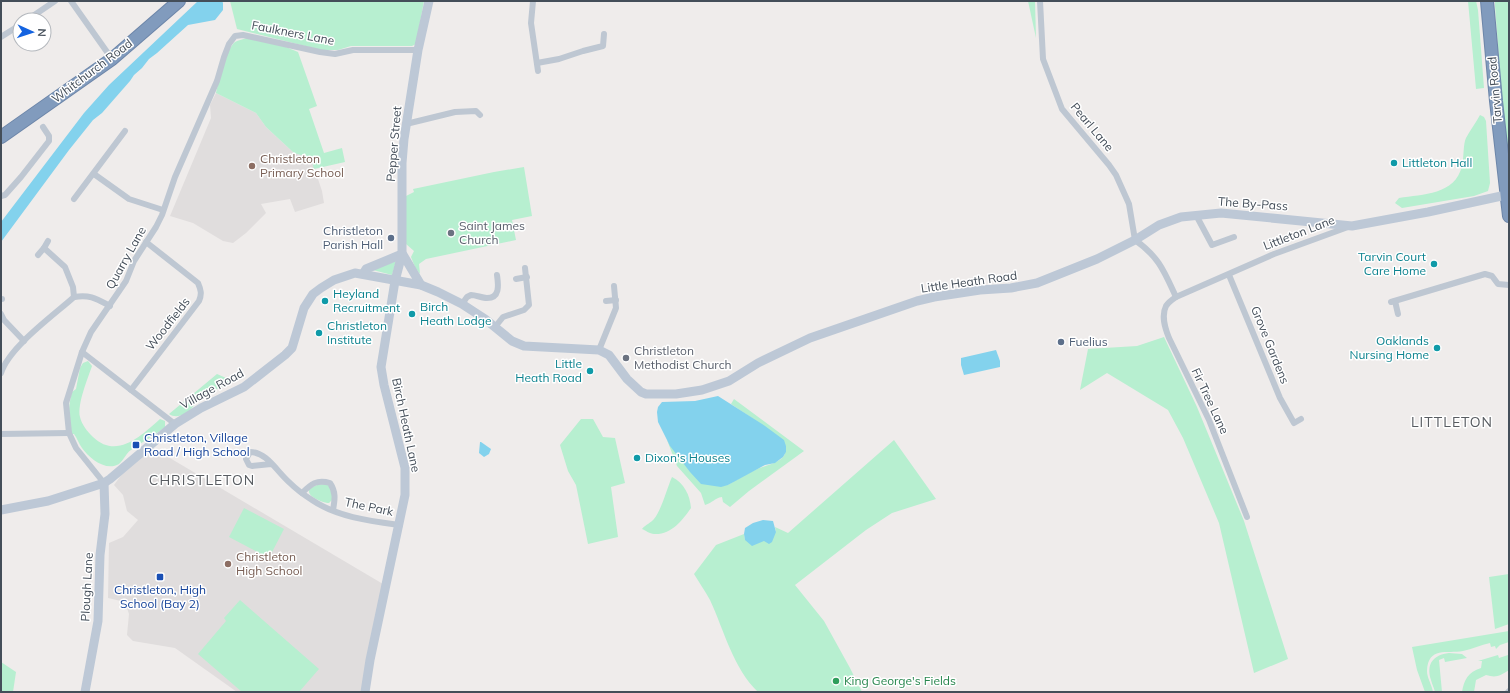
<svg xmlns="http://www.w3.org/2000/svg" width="1510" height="693" font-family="Mulish,sans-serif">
  <rect width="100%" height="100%" fill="#efeceb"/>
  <!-- education -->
  <g fill="#e0dddd">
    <path d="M216 93 256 113 266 127 294 153 311 158 322 191 324 203 295 212 290 199 261 204 266 213 246 233 233 243 223 241 193 223 170 216 211 118 210 105Z"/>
    <path d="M153 448 383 584 361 692H237L175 648 133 641 127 635 129 614 125 602 108 598 109 543 123 537 138 520 127 511 123 495 114 485 122 474Z"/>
  </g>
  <!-- green -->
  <g fill="#b7efd0">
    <path d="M230 1H424L416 44 412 46H351L338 50H321L237 29Z"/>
    <path d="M1028 1H1035L1036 38Z"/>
    <path d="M1468 1H1476L1478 10 1484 88 1476 89Z"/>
    <path d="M1495 1H1509V167L1507 164 1495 6Z"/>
    <path d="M247 38 286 47 298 52 317 106 309 109 324 153 342 148 345 162 314 169 311 158 294 153 266 127 256 113 216 93C219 81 226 49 235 42 238 40 244 39 247 38Z"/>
    <path d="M1480 115 1484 117 1486 121 1490 183 1488 191 1474 196 1402 208 1395 203 1399 198C1423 194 1455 195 1462 166 1464 158 1463 144 1466 138 1470 130 1476 123 1480 115Z"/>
    <path d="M524 167 532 216 512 220 516 240 426 259 419 264 420 274 415 267 411 257 414 251 406 244V196L414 192 413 189 494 172Z"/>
    <path d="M396 261 392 275 373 270Z"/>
    <path d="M1164 337 1197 407 1244 521 1288 659 1254 673 1219 523 1183 438 1168 410 1107 373 1080 390 1088 349 1137 346Z"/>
    <path d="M88 361 92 366C88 378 77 404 80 417 82 425 87 431 93 437 117 460 142 435 160 419L165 421V427C154 436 142 442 131 450 126 453 124 460 119 464 106 472 89 458 82 448 79 444 77 438 74 434H72C68 420 68 406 72 392L76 389 80 368 83 363Z"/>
    <path d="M217 374 233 381 196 399C195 402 194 406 192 408 186 415 176 419 169 414Z"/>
    <path d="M734 399 804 451 749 491 730 507 723 502 722 497C714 498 713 503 705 505L701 493 677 466 667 440 680 459 728 485C736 480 744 475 753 471 762 466 776 464 782 458 786 454 786 450 786 446 768 428 752 418 731 404Z"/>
    <path d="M581 419H593L603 437 615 438 625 483 611 487 618 537 588 544 576 485 568 471 560 445Z"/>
    <path d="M894 440 936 499 892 513 866 530 795 585 824 621 850 668 862 692H758C733 668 724 630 710 600 705 591 699 582 694 574L716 545 744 534 745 540 776 532 775 527 788 533Z"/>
    <path d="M672 477C684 483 690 495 691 508 682 521 671 535 654 534 650 534 645 530 642 529 646 524 651 523 654 519 662 509 667 488 672 477Z"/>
    <path d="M328 484 332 488V500L329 503C321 503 298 492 315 486 319 484 324 484 328 484Z"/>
    <path d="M244 508 284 529 269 558 229 537Z"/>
    <path d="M1509 574V624L1495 629 1489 577Z"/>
    <path d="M240 600 319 669 299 692H242L198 654 226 621 224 618Z"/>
    <path d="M1509 631V642L1500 645 1496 649 1495 646 1491 647 1490 643C1481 645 1472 649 1463 651 1447 654 1428 646 1427 671 1427 678 1432 685 1433 692H1425L1417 670 1412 647Z"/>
    <path d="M1449 653 1462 654 1467 658 1445 662 1444 658 1439 660 1442 692H1435C1434 688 1432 684 1431 680 1426 664 1433 655 1449 653Z"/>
    <path d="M1498 655 1499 658 1508 655 1509 657V670C1500 676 1496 678 1486 675L1476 680 1474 692H1462C1464 680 1468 672 1481 668L1482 661H1478Z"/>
    <path d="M1 662 16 672 13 692H1Z"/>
  </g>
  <!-- water -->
  <g fill="#83d2ed">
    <path d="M198 1H222L223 3V10L215 20 188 25 157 53 149 59 142 68 134 75 130 81 102 113 93 120 69 150 1 242V222L84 113 109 85Z"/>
    <path d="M996 350 1000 361V367L964 375 961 365V358Z"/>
    <path d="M718 396 765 426 784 440 786 446V452L783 457 775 463 765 465 728 485 721 487 701 484 690 472 670 446 658 422 657 412 658 407 662 402 695 401Z"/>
    <path d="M480 442H481L491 449 489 454 484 457 479 453Z"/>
    <path d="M763 520 773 521 776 532 772 542 769 544 764 541 752 546 745 540 744 534 745 528 753 523Z"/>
  </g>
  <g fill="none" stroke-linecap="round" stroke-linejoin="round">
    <!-- highway casing -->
    <g stroke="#6d86a9" stroke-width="14">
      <g id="highway">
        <path d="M1487 1 1496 101 1509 216"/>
        <path d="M1 137 112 59 179 1"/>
      </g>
    </g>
    <!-- street -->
    <g stroke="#bec7d2" stroke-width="6">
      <path d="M71 1 112 59"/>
      <path d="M533 1 531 23 538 71"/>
      <path d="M1040 1 1043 59 1062 109 1109 165 1116 175 1129 204 1135 240C1159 257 1164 271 1176 297L1274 254 1348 227"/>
      <path d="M27 20 55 1"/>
      <path d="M1 37 20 25"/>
      <path d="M537 63 559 59 583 51 603 46 604 34"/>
      <path d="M406 124 455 112 476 111 480 115"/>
      <path d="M94 174 129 199 163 210"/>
      <path d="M1 196 5 195 21 177 49 141V136L43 127"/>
      <path d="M74 199 125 131"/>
      <path d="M1196 215 1212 245 1234 237"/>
      <path d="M48 241 44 248 65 267 73 287 74 297"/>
      <path d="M146 242 198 283C201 290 202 294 199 301L131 390 175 424"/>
      <path d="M38 255 44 248"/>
      <path d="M1229 275 1280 398 1294 423 1301 419"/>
      <path d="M516 279 527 277"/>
      <path d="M1176 297C1173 299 1168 303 1166 306 1161 316 1165 328 1169 338L1209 420 1247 517"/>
      <path d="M1 299H2"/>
      <path d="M606 301 616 300"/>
      <path d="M1395 301 1398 314"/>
      <path d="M1391 302 1485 274 1492 276 1498 284 1509 285"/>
      <path d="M462 304 467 297 471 295C476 295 482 298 487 298 501 298 498 283 497 275"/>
      <path d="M1 314 4 320 24 341"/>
      <path d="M495 327 503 317 524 310 529 305 525 268"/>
      <path d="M599 350 616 308 614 286"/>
      <path d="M82 352 131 390"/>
      <path d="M1 373C9 347 54 315 74 297 90 294 97 299 110 306"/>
      <path d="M1 434 69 433"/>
      <path d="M271 464 252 466 249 465 246 459 250 452C267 452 277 472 290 483 296 489 304 495 312 500 337 517 370 521 400 525"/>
      <path d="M104 483 76 448 69 433 66 403 82 352 91 332 126 281 134 261 156 227 162 215 175 177 217 81 224 57 229 44 235 36 243 35 320 52 335 54 353 50H418"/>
      <path d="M302 493C311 484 317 479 330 483 336 492 335 499 333 510"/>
      <path d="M1508 692 1509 691"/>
    </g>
    <!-- secondary -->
    <g stroke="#bdc8d6" stroke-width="9">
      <path d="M363 274 366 269 402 254V253"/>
      <path d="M421 285 402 253V163L404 139 418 50 429 1"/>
      <path d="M1 510 48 501 104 483 110 479 175 424 201 408 244 387 285 355 292 348 304 308 313 294 321 288 334 280 355 273 421 285 438 292 462 304 485 319 512 341 524 346 599 350 609 355 627 379 641 392 646 394H676L702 390 729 381 758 363 810 338 917 301 934 297 980 290 1011 288 1037 283 1097 259 1135 240 1159 225 1181 217 1221 213 1352 226 1428 212 1506 195"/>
      <path d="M85 692 98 621 100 555 105 514 104 483"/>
      <path d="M365 692 370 660 405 495V468L384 385 381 367 395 281 402 254"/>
    </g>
    <!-- highway -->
    <use href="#highway" stroke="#819bbd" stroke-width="12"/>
  </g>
  <!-- markers -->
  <g fill="#0f9aa8" stroke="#fff" stroke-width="1.5">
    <circle cx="1394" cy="163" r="4"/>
    <circle cx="1434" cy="264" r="4"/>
    <circle cx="325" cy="301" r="4"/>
    <circle cx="412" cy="314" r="4"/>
    <circle cx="319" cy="333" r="4"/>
    <circle cx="1437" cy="348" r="4"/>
    <circle cx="590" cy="371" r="4"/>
    <circle cx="637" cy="458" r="4"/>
  </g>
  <g fill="#8d6e63" stroke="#fff" stroke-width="1.5">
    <circle cx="252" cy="166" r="4"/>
    <circle cx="228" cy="564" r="4"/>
  </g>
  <g fill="#6b7280" stroke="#fff" stroke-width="1.5">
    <circle cx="451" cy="233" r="4"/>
    <circle cx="626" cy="358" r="4"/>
  </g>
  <g fill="#5c6f8a" stroke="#fff" stroke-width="1.5">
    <circle cx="391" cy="238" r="4"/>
    <circle cx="1061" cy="342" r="4"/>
  </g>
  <g fill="#1a4fb4" stroke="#fff" stroke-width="1.5">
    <rect x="132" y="441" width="8" height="8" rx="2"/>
    <rect x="156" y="573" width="8" height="8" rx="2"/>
  </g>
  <circle fill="#2e9e5b" stroke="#fff" stroke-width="1.5" cx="836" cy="681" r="4"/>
  <g text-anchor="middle" stroke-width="3" stroke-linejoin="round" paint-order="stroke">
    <!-- street labels -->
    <g font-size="12" fill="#444e59" stroke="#fff">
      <text transform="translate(293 33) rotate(11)" y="4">Faulkners Lane</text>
      <text transform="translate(92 71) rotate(-37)" y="4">Whitchurch Road</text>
      <text transform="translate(1495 90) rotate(-95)" y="4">Tarvin Road</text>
      <text transform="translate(1092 127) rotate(50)" y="4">Pearl Lane</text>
      <text transform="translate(394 144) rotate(-85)" y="4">Pepper Street</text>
      <text transform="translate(1253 204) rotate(4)" y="4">The By-Pass</text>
      <text transform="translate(1299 233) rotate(-21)" y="4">Littleton Lane</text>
      <text transform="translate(126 258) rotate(-61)" y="4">Quarry Lane</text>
      <text transform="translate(969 282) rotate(-8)" y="4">Little Heath Road</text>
      <text transform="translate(168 324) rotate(-52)" y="4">Woodfields</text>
      <text transform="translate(1270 345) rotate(68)" y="4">Grove Gardens</text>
      <text transform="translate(212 389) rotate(-29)" y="4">Village Road</text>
      <text transform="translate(1210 401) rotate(65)" y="4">Fir Tree Lane</text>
      <text transform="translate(406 425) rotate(78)" y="4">Birch Heath Lane</text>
      <text transform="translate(369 507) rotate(12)" y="4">The Park</text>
      <text transform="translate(87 587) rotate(-87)" y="4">Plough Lane</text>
    </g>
    <!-- education labels -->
    <g font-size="12" fill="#785e54" stroke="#fff" text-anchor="start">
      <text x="260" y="163">Christleton<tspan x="260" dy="14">Primary School</tspan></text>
      <text x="236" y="561">Christleton<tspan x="236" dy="14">High School</tspan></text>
    </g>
    <!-- culture labels -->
    <g font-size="12" fill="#0d838f" stroke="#fff" text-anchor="start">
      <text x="1402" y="167">Littleton Hall</text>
      <text x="1426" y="261" text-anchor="end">Tarvin Court<tspan x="1426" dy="14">Care Home</tspan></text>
      <text x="333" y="298">Heyland<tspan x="333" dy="14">Recruitment</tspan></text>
      <text x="420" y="311">Birch<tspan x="420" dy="14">Heath Lodge</tspan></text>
      <text x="327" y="330">Christleton<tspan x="327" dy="14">Institute</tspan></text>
      <text x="1429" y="345" text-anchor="end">Oaklands<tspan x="1429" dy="14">Nursing Home</tspan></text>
      <text x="582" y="368" text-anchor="end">Little<tspan x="582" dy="14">Heath Road</tspan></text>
      <text x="645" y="462">Dixon's Houses</text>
    </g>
    <!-- worship labels -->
    <g font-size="12" fill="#5b616d" stroke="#fff" text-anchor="start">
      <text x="459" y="230">Saint James<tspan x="459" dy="14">Church</tspan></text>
      <text x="634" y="355">Christleton<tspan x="634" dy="14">Methodist Church</tspan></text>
    </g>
    <!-- service labels -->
    <g font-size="12" fill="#4e5e75" stroke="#fff" text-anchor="end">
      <text x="383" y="235">Christleton<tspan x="383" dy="14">Parish Hall</tspan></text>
      <text x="1069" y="346" text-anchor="start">Fuelius</text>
    </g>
    <!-- transit labels -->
    <g font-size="12" fill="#164399" stroke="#fff" text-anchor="start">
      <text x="144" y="442">Christleton, Village<tspan x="144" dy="14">Road / High School</tspan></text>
      <text x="160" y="594" text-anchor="middle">Christleton, High<tspan x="160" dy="14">School (Bay 2)</tspan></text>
    </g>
    <!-- leisure labels -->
    <g font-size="12" fill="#27864d" stroke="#fff" text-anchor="start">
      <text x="844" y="685">King George's Fields</text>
    </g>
    <!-- quarter labels -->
    <g font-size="14" letter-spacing="1" fill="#585c61" stroke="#fff">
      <text x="1452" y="427">LITTLETON</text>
      <text x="202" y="485">CHRISTLETON</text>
    </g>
  </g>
  <!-- border -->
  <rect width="1510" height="693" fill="none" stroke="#444e59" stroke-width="4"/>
  <!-- north arrow -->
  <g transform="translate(32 32) rotate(93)"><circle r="19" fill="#ffffff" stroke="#b4b8bd"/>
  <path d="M0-3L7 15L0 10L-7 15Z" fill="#1463e0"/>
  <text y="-6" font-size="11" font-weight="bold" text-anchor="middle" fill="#444e59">N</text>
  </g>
</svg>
